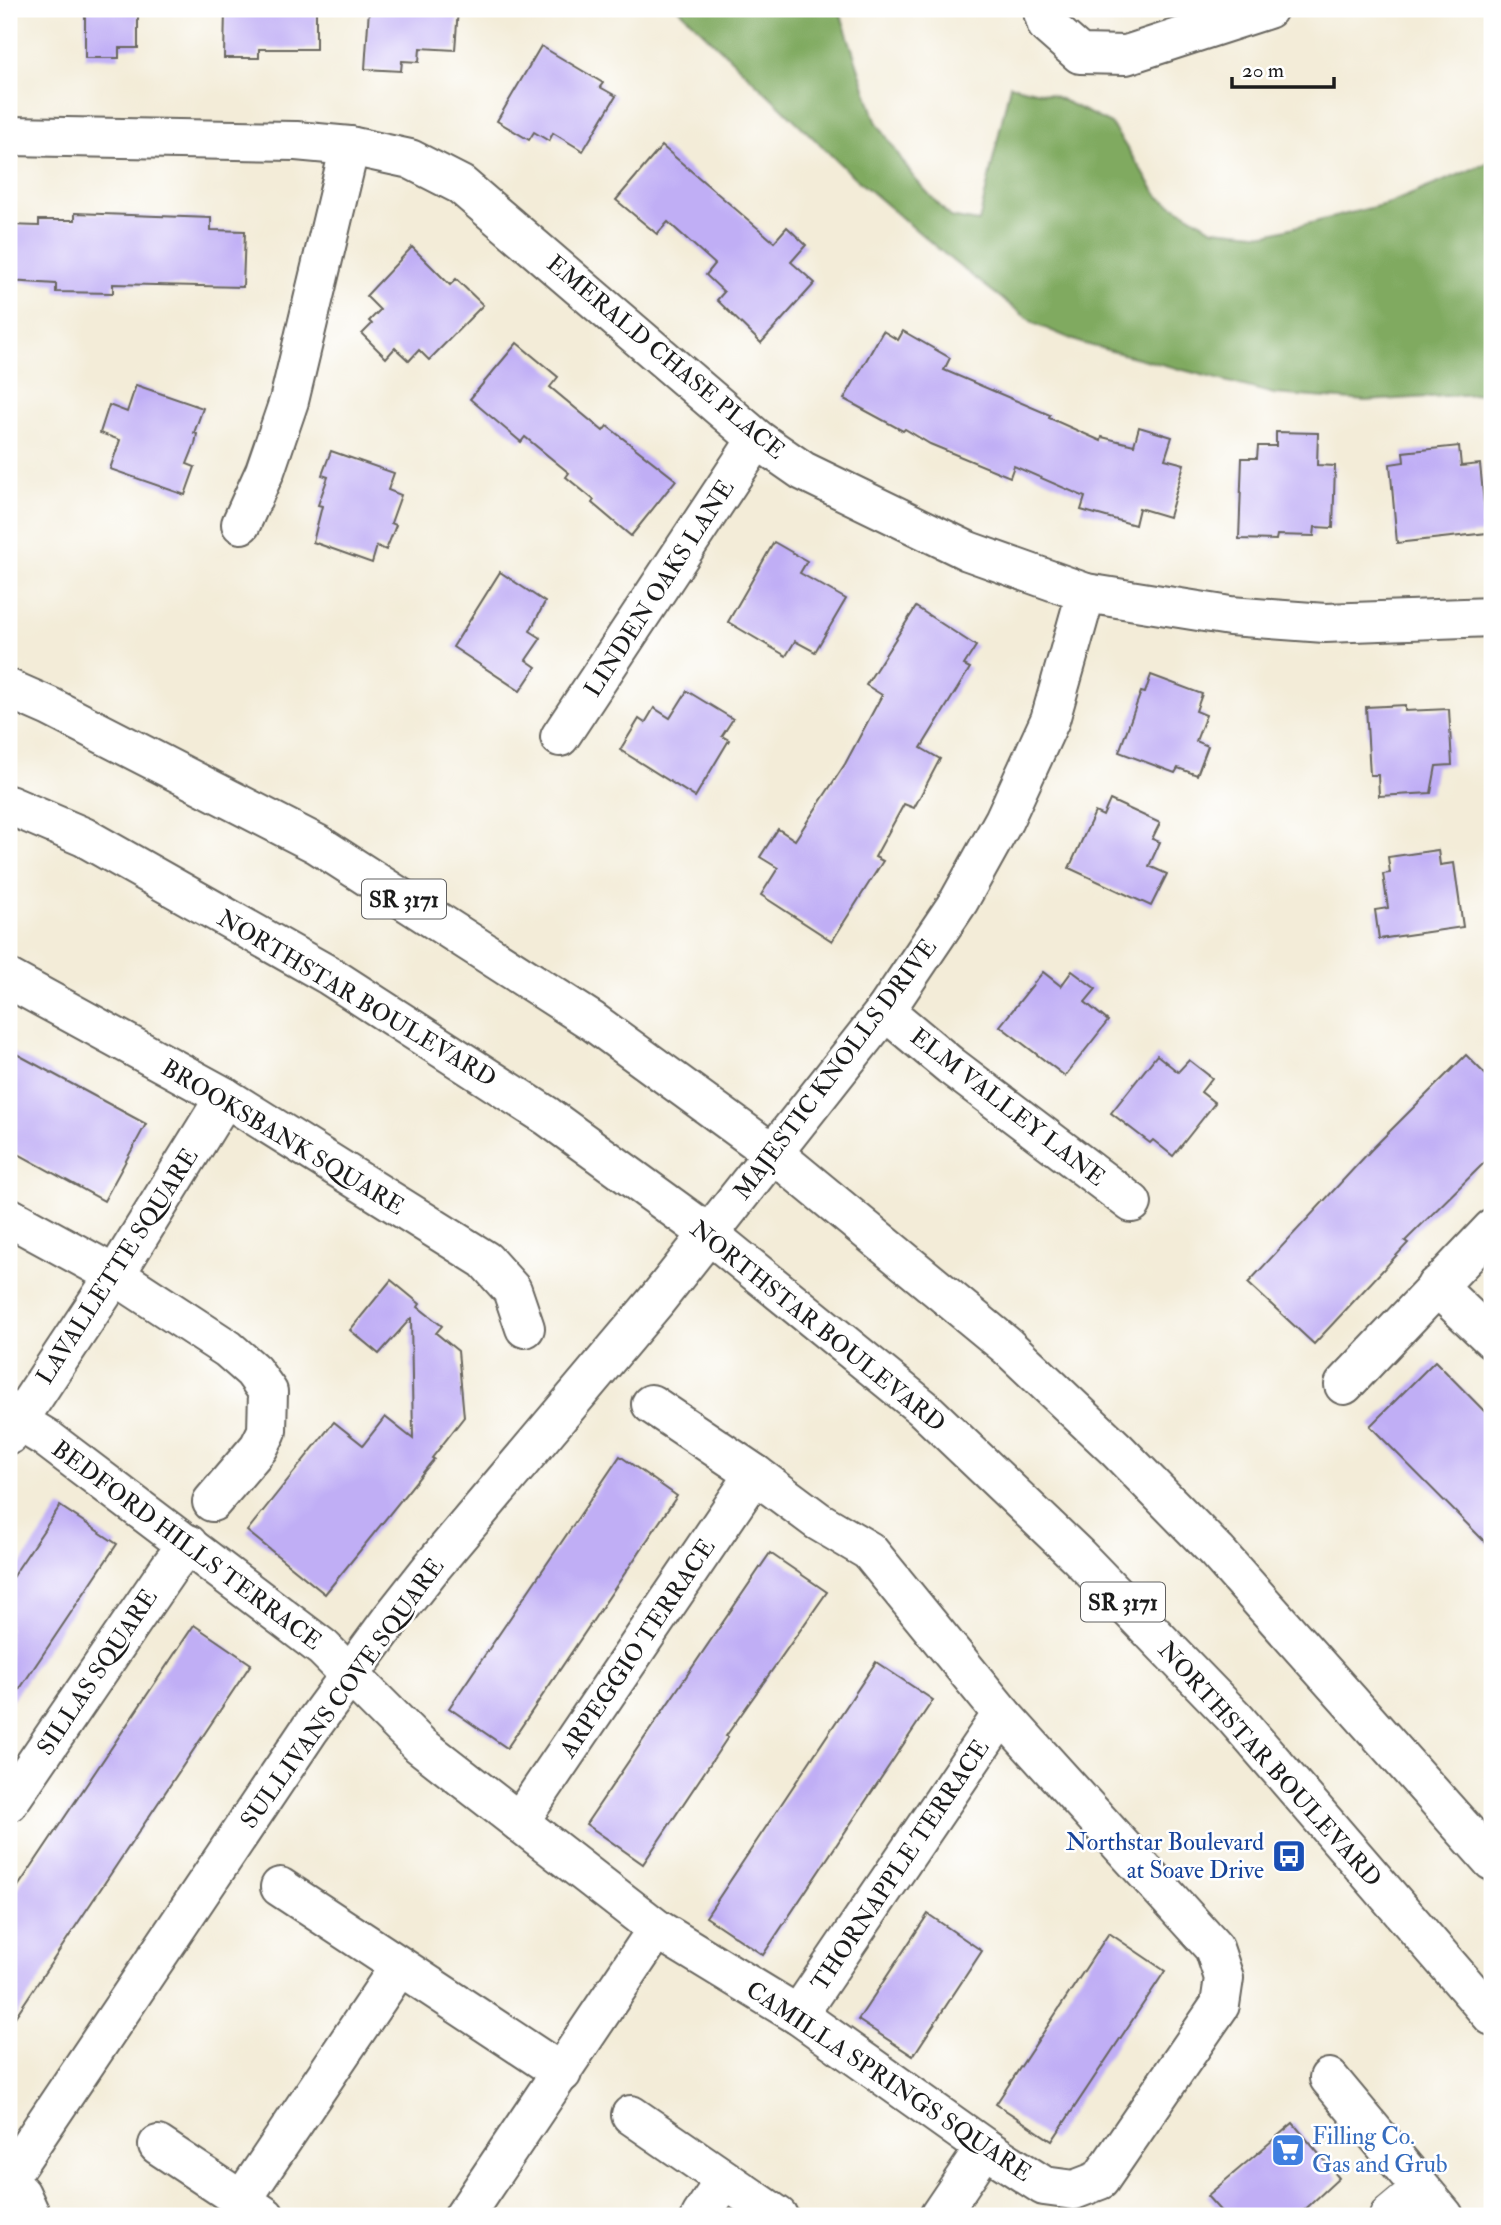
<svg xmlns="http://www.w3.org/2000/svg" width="1501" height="2225" font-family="'IM FELL Double Pica',serif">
  <rect width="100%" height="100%" fill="#fff"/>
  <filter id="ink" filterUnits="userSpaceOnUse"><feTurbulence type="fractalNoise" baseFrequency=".0143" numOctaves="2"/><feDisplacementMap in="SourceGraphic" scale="14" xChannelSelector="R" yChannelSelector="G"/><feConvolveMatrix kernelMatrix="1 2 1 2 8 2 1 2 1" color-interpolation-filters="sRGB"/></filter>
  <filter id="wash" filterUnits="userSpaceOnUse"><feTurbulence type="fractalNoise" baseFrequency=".00686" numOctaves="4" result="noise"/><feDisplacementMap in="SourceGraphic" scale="28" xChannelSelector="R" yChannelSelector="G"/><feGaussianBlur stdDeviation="1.57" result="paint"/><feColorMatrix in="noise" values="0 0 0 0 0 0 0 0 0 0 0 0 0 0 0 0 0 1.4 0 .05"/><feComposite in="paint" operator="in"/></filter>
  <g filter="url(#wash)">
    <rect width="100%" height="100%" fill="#f3ecd8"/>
    <!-- forest -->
    <path fill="#80aa60" stroke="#4e633e" stroke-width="2" d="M679 9H839L876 121 914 178 950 217 979 222 1010 85 1052 95 1111 124 1159 197 1213 229 1267 234 1390 203 1492 161V393L1366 401 1274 394 1081 343 1035 324 954 262 856 179Z"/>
    <g id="blocks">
      <!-- building -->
      <g fill="#c0aef5">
        <path d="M85 9H138V48H119V58H85Z"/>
        <path d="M225 9H316V49H259V58H224Z"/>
        <path d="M369 9H458L455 50 420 48 419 62 402 61 401 71 365 69Z"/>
        <path d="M541 46 603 83 600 87 616 96 583 151 553 133 549 141 534 132 529 140 497 121Z"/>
        <path d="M662 146 774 242 787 227 806 245 791 262 815 283 761 343 717 300 724 292 706 275 715 264 668 222 657 234 616 200Z"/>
        <path d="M75 213 211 218V230L245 231 243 287 113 284V293L56 292V284L9 281V225L39 226V220H75Z"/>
        <path d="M412 247 450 285 456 279 483 305 429 360 419 350 409 361 395 348 386 358 362 334 372 324 369 321 380 310 366 296Z"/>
        <path d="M883 331 898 340 903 331 950 358 944 370 1050 415 1049 418 1101 441 1102 437 1134 445 1139 427 1172 437 1165 459 1184 464 1169 517 1139 508 1135 525 1081 510 1085 497 1014 466 1010 477 930 444 905 429 903 431 844 399Z"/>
        <path d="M517 343 558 377 550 387 603 431 607 426 676 480 631 536 592 503 594 500 566 477 569 473 525 437 521 442 470 399Z"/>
        <path d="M136 385 203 408 194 433 197 434 195 444 187 464 195 467 185 495 110 469 120 440 100 433 109 405 127 412Z"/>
        <path d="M1276 432 1318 433 1317 465 1335 466 1333 528 1315 527 1314 536 1277 535 1276 540 1239 539 1242 458H1257L1258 446H1276Z"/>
        <path d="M1459 446 1461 466 1480 464 1487 533 1397 543 1390 464 1404 462 1403 452Z"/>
        <path d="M331 451 394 473 388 490 401 495 391 523 396 525 386 550 377 546 372 563 313 542 322 506 318 505 328 477 322 475Z"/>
        <path d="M774 542 807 561 800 573 846 599 815 652 795 641 786 656 728 622Z"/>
        <path d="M500 572 545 602 530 631 541 638 526 660 536 667 520 691 453 647Z"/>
        <path d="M916 607 976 646 964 665 970 668 921 748 940 759 914 808 904 804 875 857 883 861 832 941 761 895 778 868 760 857 778 829 795 840 845 764 882 695 866 685Z"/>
        <path d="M1151 675 1202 694 1196 711 1206 715 1196 741 1208 746 1197 775 1178 768 1175 773 1119 752 1141 692 1145 693Z"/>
        <path d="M687 691 733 719 722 736 729 740 695 797 620 750 639 719 645 723 654 708 670 718Z"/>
        <path d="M1405 705V711L1449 709 1452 765 1436 766 1431 793 1379 796 1378 775H1370L1366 707Z"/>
        <path d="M1110 800 1160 823 1152 839 1160 842 1149 866 1167 874 1151 906 1069 868 1095 812 1103 816Z"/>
        <path d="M1438 850 1440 865 1454 863 1463 927 1379 939 1375 910 1388 908 1383 874 1390 873 1388 857Z"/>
        <path d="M1072 971 1096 989 1085 1002 1108 1021 1065 1076 1000 1026 1043 972 1061 986Z"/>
        <path d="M9 1050 146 1124 104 1201 9 1149Z"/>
        <path d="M1157 1055 1178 1072 1189 1060 1212 1078 1201 1092 1215 1103 1173 1156 1153 1140 1150 1143 1111 1113Z"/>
        <path d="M1466 1055 1492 1081V1155L1405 1241 1408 1243 1314 1344 1248 1283 1371 1150Z"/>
        <path d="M391 1280 420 1304 418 1307 442 1326 436 1333 458 1351 464 1417 432 1458 434 1459 325 1594 247 1531 334 1422 363 1445 385 1417 413 1439 411 1318 379 1354 350 1330Z"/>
        <path d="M1435 1361 1492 1419V1549L1370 1426Z"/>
        <path d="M620 1456 677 1496 507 1748 449 1708Z"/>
        <path d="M60 1506 117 1544 9 1705V1582Z"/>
        <path d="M770 1553 827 1592 726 1736 728 1737 643 1864 586 1824Z"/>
        <path d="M194 1625 251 1664 9 2026V1900Z"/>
        <path d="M876 1662 933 1700 763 1955 706 1917Z"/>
        <path d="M928 1914 982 1951 913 2056 858 2020Z"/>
        <path d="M1109 1933 1165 1971 1052 2141 996 2104Z"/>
        <path d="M1293 2123 1339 2178 1298 2216H1225L1207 2196Z"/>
      </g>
    </g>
  </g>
  <g filter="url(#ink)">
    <use href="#blocks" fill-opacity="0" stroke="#67655e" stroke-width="2"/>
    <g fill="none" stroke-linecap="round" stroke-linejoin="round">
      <!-- minor casing -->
      <g stroke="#67655e" stroke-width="42">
        <g id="minor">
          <path d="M1042 9 1047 25 1080 54 1126 55 1268 9"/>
          <path d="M9 136 296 141 350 146 410 159 461 185 757 439 803 471 968 551 1086 593 1230 616 1325 623 1492 617"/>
          <path d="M241 524 265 471 289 401 350 146"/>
          <path d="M560 737 757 439"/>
          <path d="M9 979 225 1097 485 1260 512 1290 525 1328"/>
          <path d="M885 1011 951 1066 1132 1203"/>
          <path d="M9 1217 115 1275 228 1349 253 1371 268 1392 267 1431 259 1447 212 1502"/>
          <path d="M1436 1286 1492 1339"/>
          <path d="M1344 1385 1492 1229"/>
          <path d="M18 1421 46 1438 323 1648 420 1745 657 1929 798 2015 985 2148 1044 2186 1074 2190 1100 2180 1220 2005 1224 1978 1214 1948 1002 1714 869 1551 818 1521 755 1474 651 1404"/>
          <path d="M9 1435 115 1275 225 1097"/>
          <path d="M9 1802 169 1568 188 1544"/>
          <path d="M519 1822 755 1474"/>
          <path d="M280 1887 562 2073"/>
          <path d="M798 2015 1002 1714"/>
          <path d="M1329 2078 1444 2216"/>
          <path d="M631 2115 778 2216"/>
          <path d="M158 2145 265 2216"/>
          <path d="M9 2177 310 1729 391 1619 432 1567 656 1301 885 1011 959 901 1004 820 1050 720 1086 593"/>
          <path d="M9 2182 21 2194 31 2216"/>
          <path d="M242 2200 399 1967"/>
          <path d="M464 2216 657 1929"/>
          <path d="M701 2216 724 2181"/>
          <path d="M939 2216 985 2148"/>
          <path d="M1389 2216 1420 2190"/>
        </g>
      </g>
      <!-- major casing -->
      <g stroke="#67655e" stroke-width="42">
        <g id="major">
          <path d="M9 689 50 707 317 844 592 1021 773 1153 1007 1346 1117 1450 1217 1552 1492 1861"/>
          <path d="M9 805 84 837 330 976 547 1116 709 1234 923 1408 1078 1556 1235 1718 1492 2016"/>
        </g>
      </g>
      <!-- minor -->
      <use href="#minor" stroke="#fff" stroke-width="38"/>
      <!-- major -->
      <use href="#major" stroke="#fff" stroke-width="38"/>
    </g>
  </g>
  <!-- icons -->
  <defs>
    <g id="bus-square" transform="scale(1.75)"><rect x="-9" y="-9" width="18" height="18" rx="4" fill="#1a4fb4" stroke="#fff"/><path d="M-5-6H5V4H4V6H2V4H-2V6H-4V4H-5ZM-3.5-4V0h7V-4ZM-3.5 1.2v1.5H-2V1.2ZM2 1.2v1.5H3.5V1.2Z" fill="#fff"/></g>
    <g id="supermarket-square" transform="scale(1.75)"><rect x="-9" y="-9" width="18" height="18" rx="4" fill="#3f7fe0" stroke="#fff"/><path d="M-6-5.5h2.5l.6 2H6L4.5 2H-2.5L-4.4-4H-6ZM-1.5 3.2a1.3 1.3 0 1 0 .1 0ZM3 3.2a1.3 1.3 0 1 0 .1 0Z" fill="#fff"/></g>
  </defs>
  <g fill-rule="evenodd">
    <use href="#bus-square" x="1289" y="1856"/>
    <use href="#supermarket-square" x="1288" y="2150"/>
  </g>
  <g text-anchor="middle" stroke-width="5" stroke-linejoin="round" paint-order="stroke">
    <!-- shield labels -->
    <g fill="#fff" stroke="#606060" stroke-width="2">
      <rect x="362" y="879.5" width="84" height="39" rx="5"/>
      <rect x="1081" y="1582.5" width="84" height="39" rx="5"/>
    </g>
    <g font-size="23" font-weight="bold" fill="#1c1c1c">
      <text x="404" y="907">SR 3171</text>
      <text x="1123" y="1610">SR 3171</text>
    </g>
    <!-- street labels -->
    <g font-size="24" fill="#1c1c1c" stroke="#fff">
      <text transform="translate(666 357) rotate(40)" y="8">EMERALD CHASE PLACE</text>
      <text transform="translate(659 588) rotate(-57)" y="8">LINDEN OAKS LANE</text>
      <text transform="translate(357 998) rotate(31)" y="8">NORTHSTAR BOULEVARD</text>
      <text transform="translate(835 1069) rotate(-53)" y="8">MAJESTIC KNOLLS DRIVE</text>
      <text transform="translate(1008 1107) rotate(38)" y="8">ELM VALLEY LANE</text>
      <text transform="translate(283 1137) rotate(31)" y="8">BROOKSBANK SQUARE</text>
      <text transform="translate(117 1266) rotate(-57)" y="8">LAVALLETTE SQUARE</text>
      <text transform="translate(818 1326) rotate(39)" y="8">NORTHSTAR BOULEVARD</text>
      <text transform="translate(187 1545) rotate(37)" y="8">BEDFORD HILLS TERRACE</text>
      <text transform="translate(637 1648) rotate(-56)" y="8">ARPEGGIO TERRACE</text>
      <text transform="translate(97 1672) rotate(-56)" y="8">SILLAS SQUARE</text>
      <text transform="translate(342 1693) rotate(-54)" y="8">SULLIVANS COVE SQUARE</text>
      <text transform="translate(1270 1764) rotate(48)" y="8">NORTHSTAR BOULEVARD</text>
      <text transform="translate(900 1865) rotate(-56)" y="8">THORNAPPLE TERRACE</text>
      <text transform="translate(889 2081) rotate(34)" y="8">CAMILLA SPRINGS SQUARE</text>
    </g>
    <!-- transit labels -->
    <g font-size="24" fill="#164399" stroke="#fff" text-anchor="end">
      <text x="1264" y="1850">Northstar Boulevard<tspan x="1264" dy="28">at Soave Drive</tspan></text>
    </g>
    <!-- shop labels -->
    <g font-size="24" fill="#366cbe" stroke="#fff" text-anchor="start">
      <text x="1312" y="2144">Filling Co.<tspan x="1312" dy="28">Gas and Grub</tspan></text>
    </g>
  </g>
  <!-- margin -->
  <rect width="1501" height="2225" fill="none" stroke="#fff" stroke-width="35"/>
  <!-- scale -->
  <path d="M1232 77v10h102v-10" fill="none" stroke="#1c1c1c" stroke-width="3.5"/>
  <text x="1242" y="77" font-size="21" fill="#1c1c1c" stroke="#ffffff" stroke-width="5" paint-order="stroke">20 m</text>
</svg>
